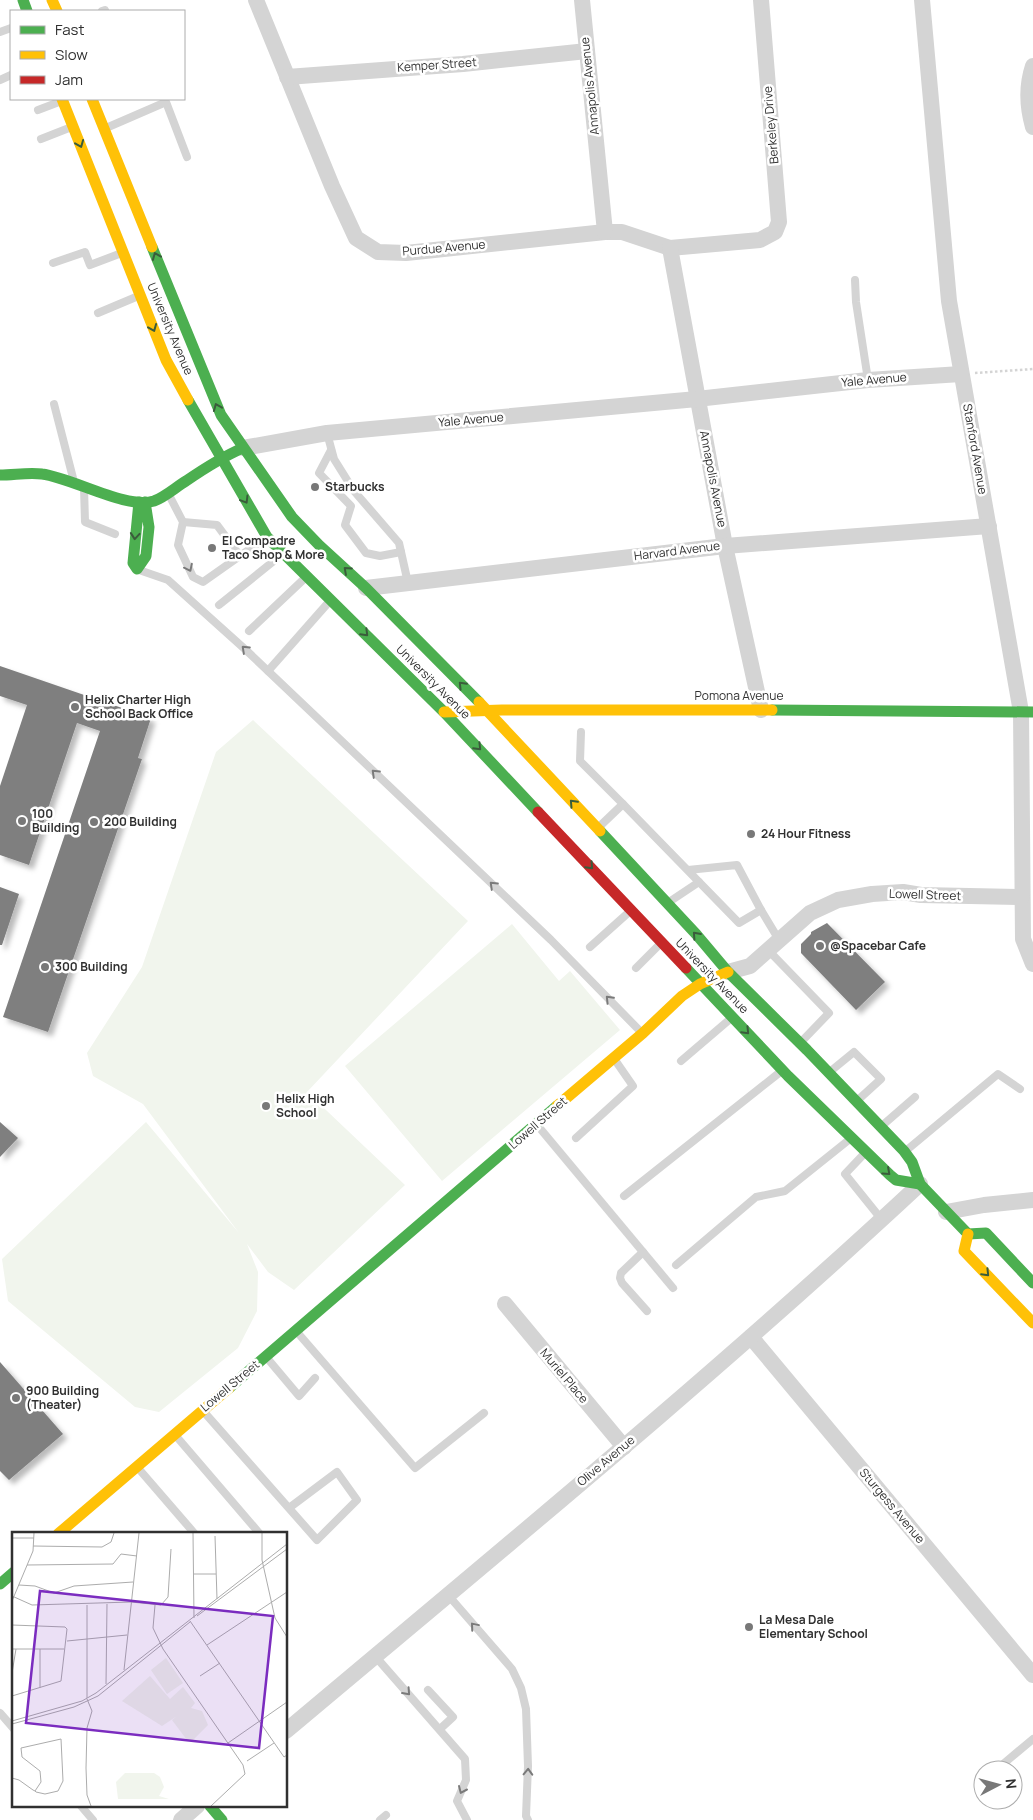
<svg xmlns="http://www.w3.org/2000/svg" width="1033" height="1820" font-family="Manrope,sans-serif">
  <defs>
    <filter id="shadow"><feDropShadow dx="4.5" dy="4.5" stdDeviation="2.5" flood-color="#0004"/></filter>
  </defs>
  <rect width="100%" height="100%" fill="#fff"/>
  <!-- green -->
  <g fill="#f1f5ed">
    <path d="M253 720 468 921 307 1092 405 1185 294 1290 268 1272 247 1244 258 1272 257 1311 238 1348 159 1412 135 1407 8 1301 2 1259 146 1122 239 1233 143 1104 93 1076 87 1053 142 967 216 752Z"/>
    <path d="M512 924 559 981 570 971 620 1030 442 1181 345 1066Z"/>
  </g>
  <!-- building -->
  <g fill="#7f7f7f" filter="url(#shadow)">
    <path d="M0 666 151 718 138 758 142 759 48 1032 3 1017 100 731 77 723 29 865 0 855V786L27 705 0 696Z"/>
    <path d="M0 887 19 894 2 945H0Z"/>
    <path d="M827 923 885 982 856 1010 801 953V944L811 934V932Z"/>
    <path d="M0 1122 18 1138 0 1157Z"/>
    <path d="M0 1362 63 1434 9 1480 0 1471Z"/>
  </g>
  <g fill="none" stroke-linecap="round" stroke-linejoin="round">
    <!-- path -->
    <path stroke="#d4d4d4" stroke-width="2.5" stroke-dasharray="2.5 2.5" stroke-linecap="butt" d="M975 373 1033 369"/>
    <!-- lane -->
    <g stroke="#d4d4d4" stroke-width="8">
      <path d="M102 11 105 10"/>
      <path d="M0 32 11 28"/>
      <path d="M0 80 11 75"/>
      <path d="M38 110 59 102"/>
      <path d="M106 128 166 102 187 157"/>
      <path d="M41 139 69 128"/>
      <path d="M53 263 85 252 90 265 119 254"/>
      <path d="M855 280 856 302 868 380"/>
      <path d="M98 313 136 297"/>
      <path d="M54 404 73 478"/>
      <path d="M327 433 334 459 354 491 399 543 408 583"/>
      <path d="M331 450 319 473 351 506 345 525 366 553 380 556 401 552"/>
      <path d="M84 487 85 522 115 534"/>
      <path d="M169 495 183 522 178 545 193 577 203 582 264 539"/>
      <path d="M183 522 217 525 240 556"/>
      <path d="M139 570 168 580 247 651 551 940 641 1032"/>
      <path d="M219 605 280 556"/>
      <path d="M249 631 304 579"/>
      <path d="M268 671 328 603"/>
      <path d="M581 732 580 761 623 804 600 826"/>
      <path d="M623 804 739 923 761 910 737 865 688 870"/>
      <path d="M669 902 699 882"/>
      <path d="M761 910 779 940"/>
      <path d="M590 947 628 913"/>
      <path d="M768 950 829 1013 803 1040"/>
      <path d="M636 968 660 944"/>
      <path d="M681 1061 729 1020"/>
      <path d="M832 1070 854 1052 881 1079 859 1099"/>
      <path d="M884 1124 915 1097"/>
      <path d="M538 1126 673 1288"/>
      <path d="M576 1138 633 1086 615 1060"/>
      <path d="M908 1149 998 1074 1020 1089"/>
      <path d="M863 1155 845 1174 882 1220"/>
      <path d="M624 1196 779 1073"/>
      <path d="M643 1252 621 1273 620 1278 622 1283 647 1311"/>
      <path d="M676 1265 756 1197 785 1191 850 1139"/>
      <path d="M297 1332 415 1468 484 1413"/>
      <path d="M267 1358 299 1396 315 1378"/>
      <path d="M204 1412 317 1540 357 1500 337 1472 289 1508"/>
      <path d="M176 1436 260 1534"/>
      <path d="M138 1468 195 1534"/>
      <path d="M448 1595 512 1669 521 1688 526 1709 528 1766 526 1816 528 1820"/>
      <path d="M375 1656 465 1759 466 1780 457 1801 467 1820"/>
      <path d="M428 1690 453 1717 440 1729"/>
      <path d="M0 1713 14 1729"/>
      <path d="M1002 1765 1033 1739"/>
      <path d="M81 1806 93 1820"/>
      <path d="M380 1820 386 1815"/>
    </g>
    <!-- street -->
    <g stroke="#d4d4d4" stroke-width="16">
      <path d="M256 0 332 186 356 238 378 252 406 253 605 232H622L670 248 760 240 775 232 779 222 761 0"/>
      <path d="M582 0 605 232"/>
      <path d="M922 0 949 301 1021 712 1023 939 1033 964"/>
      <path d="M1033 66C1026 87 1027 106 1033 127"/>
      <path d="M287 77 463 64 587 51"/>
      <path d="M670 248 725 546 761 710"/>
      <path d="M243 448 327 433 697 399 868 380 961 374"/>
      <path d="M366 588 725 546 989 526"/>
      <path d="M728 972 750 966 810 913 838 900 872 894 903 892 921 895 1022 897"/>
      <path d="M946 1212 984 1205 1033 1200"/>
      <path d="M505 1304 624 1447"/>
      <path d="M751 1337 1033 1675"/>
      <path d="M286 1731C500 1551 716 1374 920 1184"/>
      <path d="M181 1820 197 1806"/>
    </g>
    <!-- fast -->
    <g stroke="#4caf50" stroke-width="11">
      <path d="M23 0 27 11"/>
      <path d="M152 247 221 415 292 517 319 545 366 588 479 702"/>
      <path d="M188 400 267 537 444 712 538 812"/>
      <path d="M0 475C14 475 29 472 42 474 73 478 127 510 154 501 165 497 176 487 186 481 205 468 222 457 243 448"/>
      <path d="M139 502 133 563 137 569 146 556 149 527 145 502"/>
      <path d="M772 710 1033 712"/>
      <path d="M600 831 696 934 728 972 807 1050 904 1151 912 1162 920 1184 968 1234 986 1233 1033 1283"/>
      <path d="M686 968 788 1076 890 1175 896 1180 920 1184"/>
      <path d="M229 1388 557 1106"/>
      <path d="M0 1584 14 1572"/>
      <path d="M210 1806 222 1820"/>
    </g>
    <!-- slow -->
    <g stroke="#ffc107" stroke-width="11">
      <path d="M52 0 57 11"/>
      <path d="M62 99 166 360 188 400"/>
      <path d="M92 99 152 247"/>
      <path d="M479 702 600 831"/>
      <path d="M444 712 502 710H772"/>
      <path d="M557 1106 643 1033 682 996 700 984 728 972"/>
      <path d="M968 1234 964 1251 1033 1323"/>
      <path d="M58 1534 229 1388"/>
    </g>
    <!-- jam -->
    <path stroke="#c62828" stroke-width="11" d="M538 812 686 968"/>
  </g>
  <!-- one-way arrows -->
  <defs><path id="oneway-chevron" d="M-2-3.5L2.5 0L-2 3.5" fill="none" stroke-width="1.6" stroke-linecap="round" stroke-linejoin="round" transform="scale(1.25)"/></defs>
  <g stroke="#3a5c3b">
    <use href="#oneway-chevron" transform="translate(80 144) rotate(68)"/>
    <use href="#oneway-chevron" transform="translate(156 256) rotate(-112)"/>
    <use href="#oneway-chevron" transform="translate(153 328) rotate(68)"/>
    <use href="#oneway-chevron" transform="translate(217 407) rotate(-112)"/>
    <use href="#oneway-chevron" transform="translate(245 500) rotate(59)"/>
    <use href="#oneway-chevron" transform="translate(135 536) rotate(95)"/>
    <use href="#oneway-chevron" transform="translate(347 570) rotate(-138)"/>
    <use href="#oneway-chevron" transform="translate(365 633) rotate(45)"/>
    <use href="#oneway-chevron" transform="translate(462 685) rotate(-134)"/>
    <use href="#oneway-chevron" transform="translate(478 747) rotate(46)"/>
    <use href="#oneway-chevron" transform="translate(573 803) rotate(-133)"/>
    <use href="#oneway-chevron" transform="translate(590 866) rotate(47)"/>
    <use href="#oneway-chevron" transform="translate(696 935) rotate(-132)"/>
    <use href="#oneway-chevron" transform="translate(746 1031) rotate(46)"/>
    <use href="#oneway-chevron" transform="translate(887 1172) rotate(42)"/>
    <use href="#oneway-chevron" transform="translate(986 1273) rotate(46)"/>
  </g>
  <g stroke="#7a7a7a">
    <use href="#oneway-chevron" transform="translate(189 568) rotate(64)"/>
    <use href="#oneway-chevron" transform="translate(245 649) rotate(-137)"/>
    <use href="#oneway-chevron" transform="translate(375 773) rotate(-136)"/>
    <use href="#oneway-chevron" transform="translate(493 885) rotate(-136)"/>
    <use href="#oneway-chevron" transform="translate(609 999) rotate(-134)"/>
    <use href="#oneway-chevron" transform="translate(474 1626) rotate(-130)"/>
    <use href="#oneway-chevron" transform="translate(407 1692) rotate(48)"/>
    <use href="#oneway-chevron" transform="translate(528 1772) rotate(-88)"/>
    <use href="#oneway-chevron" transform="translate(462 1790) rotate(114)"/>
  </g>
  <!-- markers -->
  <g fill="#787878" stroke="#fff" stroke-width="2">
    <circle cx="315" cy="487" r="5"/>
    <circle cx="212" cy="548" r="5"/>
    <circle cx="75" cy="707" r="5"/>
    <circle cx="22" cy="821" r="5"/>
    <circle cx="94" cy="822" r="5"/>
    <circle cx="751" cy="834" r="5"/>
    <circle cx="820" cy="946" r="5"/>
    <circle cx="45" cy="967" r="5"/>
    <circle cx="266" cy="1106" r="5"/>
    <circle cx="16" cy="1398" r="5"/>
    <circle cx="749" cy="1627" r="5"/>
  </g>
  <g text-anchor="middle" stroke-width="5" stroke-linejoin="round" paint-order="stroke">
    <!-- street labels -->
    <g font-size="12" fill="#303030" stroke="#fff">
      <text transform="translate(437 65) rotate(-4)" y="4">Kemper Street</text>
      <text transform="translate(590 86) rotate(-96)" y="4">Annapolis Avenue</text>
      <text transform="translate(771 125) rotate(-95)" y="4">Berkeley Drive</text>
      <text transform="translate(444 248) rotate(-5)" y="4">Purdue Avenue</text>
      <text transform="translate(170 329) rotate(67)" y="4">University Avenue</text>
      <text transform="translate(874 380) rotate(-5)" y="4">Yale Avenue</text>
      <text transform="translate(471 420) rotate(-5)" y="4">Yale Avenue</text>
      <text transform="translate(975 449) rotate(80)" y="4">Stanford Avenue</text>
      <text transform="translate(713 479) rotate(79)" y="4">Annapolis Avenue</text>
      <text transform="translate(677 551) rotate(-7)" y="4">Harvard Avenue</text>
      <text transform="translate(433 682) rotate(45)" y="4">University Avenue</text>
      <text x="739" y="700">Pomona Avenue</text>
      <text transform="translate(925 895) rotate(2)" y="4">Lowell Street</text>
      <text transform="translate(712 976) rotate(46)" y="4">University Avenue</text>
      <text transform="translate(538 1123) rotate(-41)" y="4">Lowell Street</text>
      <text transform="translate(564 1376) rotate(50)" y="4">Muriel Place</text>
      <text transform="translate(230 1386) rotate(-40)" y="4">Lowell Street</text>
      <text transform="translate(606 1461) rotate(-40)" y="4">Olive Avenue</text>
      <text transform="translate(892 1506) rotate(50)" y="4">Sturgess Avenue</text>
    </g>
    <!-- poi labels -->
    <g font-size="12" font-weight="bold" fill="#303030" stroke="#fff" text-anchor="start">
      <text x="325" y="491">Starbucks</text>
      <text x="222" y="545">El Compadre<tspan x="222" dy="14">Taco Shop &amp; More</tspan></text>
      <text x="85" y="704">Helix Charter High<tspan x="85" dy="14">School Back Office</tspan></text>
      <text x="32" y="818">100<tspan x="32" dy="14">Building</tspan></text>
      <text x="104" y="826">200 Building</text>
      <text x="761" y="838">24 Hour Fitness</text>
      <text x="830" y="950">@Spacebar Cafe</text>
      <text x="55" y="971">300 Building</text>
      <text x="276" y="1103">Helix High<tspan x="276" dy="14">School</tspan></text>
      <text x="26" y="1395">900 Building<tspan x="26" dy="14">(Theater)</tspan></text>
      <text x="759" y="1624">La Mesa Dale<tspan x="759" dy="14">Elementary School</tspan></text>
    </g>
  </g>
  <!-- overview -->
  <g transform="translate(12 1532)">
    <rect width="275" height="275" fill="#fff"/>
    <path d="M154 126 171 151 155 162 139 138ZM138 144 158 167 171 155 183 171 179 176 190 179 196 193 181 208H175L160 188 165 184 150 194 110 169ZM113 241H142L148 245 152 255 147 264 157 267H106L104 250Z" fill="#f1f5ed"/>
    <path fill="none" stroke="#acacac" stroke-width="1" d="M181 1 182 86M250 1V28L263 86 275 105M203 4 205 67M0 6H22M21 14 90 15 99 10 102 1M15 33 101 32 109 22 125 24M182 42H204M7 53 23 54 42 61 62 54 121 50M0 64 20 73 119 70 149 73 156 65 159 17M0 69 21 19 22 1M143 73 141 96 151 117 231 233 233 242 199 274M185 84 275 17M178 89 272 225 275 223M0 93 53 95 55 97 49 149 0 164M55 109 115 103M195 113 275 60M0 117H52M112 138 127 1M0 141 4 117M188 144 208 131M94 152 95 72M28 156V117M75 166V73M75 167 80 179 75 196 74 236 75 263 79 274M0 189 70 169 84 161 275 12M0 192 62 175 86 164 178 90M216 211 275 170M235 229 262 211M0 246 7 248 21 258 23 259 24 260 33 262 46 259 51 249 49 207 9 216 10 225 28 239 29 250 23 259"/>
    <path fill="#7b2cbf" fill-opacity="0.15" stroke="#7b2cbf" stroke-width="2.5" d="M28 59 261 84 247 216 14 191Z"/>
    <rect width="275" height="275" fill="none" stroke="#303030" stroke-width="2.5"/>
  </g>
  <!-- legend -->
  <rect x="10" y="10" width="175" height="90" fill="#ffffff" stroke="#acacac"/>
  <rect x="20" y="26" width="25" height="8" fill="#4caf50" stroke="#acacac"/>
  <text x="55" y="35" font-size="15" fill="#303030">Fast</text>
  <rect x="20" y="51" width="25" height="8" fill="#ffc107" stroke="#acacac"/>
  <text x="55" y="60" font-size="15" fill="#303030">Slow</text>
  <rect x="20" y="76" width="25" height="8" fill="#c62828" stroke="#acacac"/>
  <text x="55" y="85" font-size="15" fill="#303030">Jam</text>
  <!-- north arrow -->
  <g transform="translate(998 1785) rotate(84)"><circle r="24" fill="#ffffff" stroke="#acacac"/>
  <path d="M0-4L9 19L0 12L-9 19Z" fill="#787878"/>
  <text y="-8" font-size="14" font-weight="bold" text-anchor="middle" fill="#303030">N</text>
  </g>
</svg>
